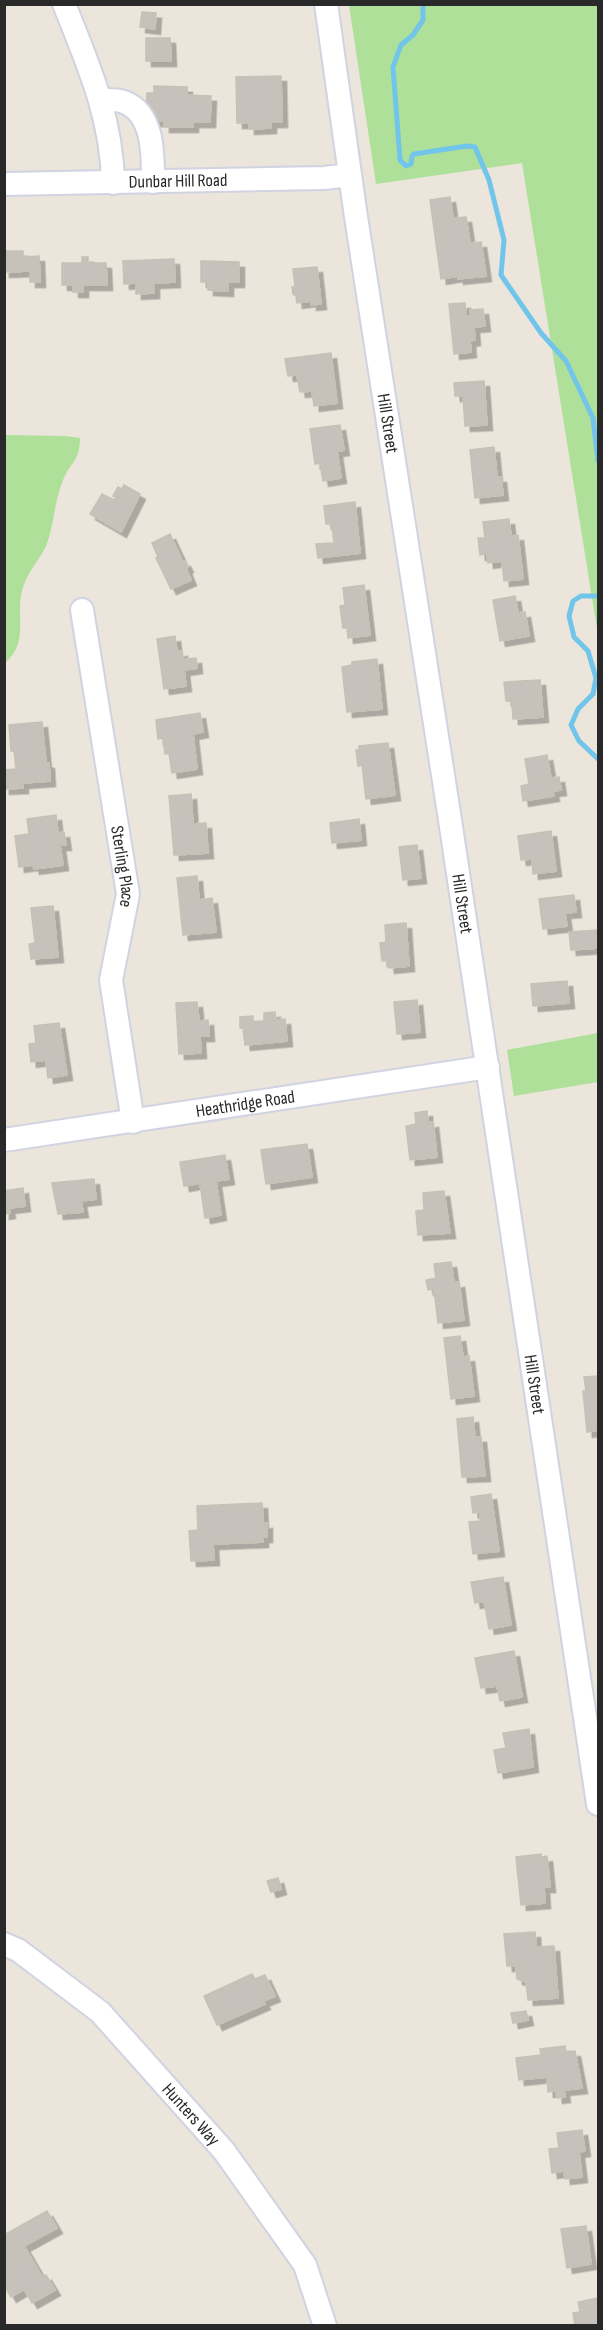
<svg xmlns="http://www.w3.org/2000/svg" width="603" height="2330" font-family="'Sofia Sans Condensed',sans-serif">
  <defs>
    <filter id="shadow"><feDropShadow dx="5.5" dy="5.5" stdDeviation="0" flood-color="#0004"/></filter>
  </defs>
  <rect width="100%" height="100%" fill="#ebe5db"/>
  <!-- green -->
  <g fill="#aee099">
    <path d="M349 5H598V635L522 163 376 184Z"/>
    <path d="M5 435 65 436 80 438C80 461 71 461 63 480 54 502 54 526 46 546 40 559 30 569 25 582 12 611 32 639 5 663Z"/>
    <path d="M598 1033V1082L514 1096 507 1050Z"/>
  </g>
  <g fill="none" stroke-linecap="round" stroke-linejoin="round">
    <!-- stream -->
    <g stroke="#71c5ea" stroke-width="5">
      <path d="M423 5V20L413 35 401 45 393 67 400 160 406 166 411 164 412 156 414 154 467 146 475 147 489 180 504 240 501 275 541 333 566 361 593 418 598 461"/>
      <path d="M598 596H581L573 601 569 616 574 637 588 651 596 678 593 694 578 709 571 725 579 741 598 759"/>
    </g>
  </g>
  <!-- building -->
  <g fill="#c6c2bb" stroke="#c6c1b5" stroke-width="1.5" filter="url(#shadow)">
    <path d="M142 12 156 13 155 29 140 27Z"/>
    <path d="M146 38H170L171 61H146Z"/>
    <path d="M281 76 282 122H271V128L249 129V123H237L236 77Z"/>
    <path d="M154 86 187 87V95L211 96 210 122H193V127H164V121H146L147 93H154Z"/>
    <path d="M450 197 453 218 466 217 470 243 481 242 486 276 458 279V276L441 279 430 200Z"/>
    <path d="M4 251H23V257L39 256 40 282H30V271L4 272Z"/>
    <path d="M82 257H88V263H106L107 285H83V292H73V285H62V263H82Z"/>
    <path d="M174 259 175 282 154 283V293L136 294V283L124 284 123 261Z"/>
    <path d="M201 261 239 262V282H228V291L208 290V282H201Z"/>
    <path d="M317 267 321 304 311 305V301L297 303 296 296 293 294 292 287H295L293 269Z"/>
    <path d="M465 303 466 316H471L470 310 483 309 485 326 474 327 475 340 470 341 471 352 454 354 449 304Z"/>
    <path d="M331 353 337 403 314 406 312 391 300 392 297 375 288 376 285 359Z"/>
    <path d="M484 381 487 425 465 426 463 396H455L454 383Z"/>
    <path d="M340 425 344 450 337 451 341 478 323 481 320 463 315 464 310 429Z"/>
    <path d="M494 447 497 477H501L503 495 475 498 470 450Z"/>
    <path d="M124 485 140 494 121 532 90 514 102 494 114 500 116 497 113 496 118 487 122 489Z"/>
    <path d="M355 502 360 553 318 558 316 544 334 543 332 524H326L324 506Z"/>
    <path d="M509 519 511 536 518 535 523 579 504 581 502 561 488 563 487 554 480 555 478 538H485L483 522Z"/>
    <path d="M170 534 183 562 185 561 188 567 186 568 191 580 171 589 156 558 158 557 152 543Z"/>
    <path d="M364 585 370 635 348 638 347 628H343L340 606 345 605 343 588Z"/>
    <path d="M515 596 518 613 525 612 529 636 500 641 493 600Z"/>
    <path d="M175 636 177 652 182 651 183 659 196 658 197 668 184 670 186 686 164 689 157 639Z"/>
    <path d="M377 659 382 709 347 712 342 667 352 665V662Z"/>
    <path d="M540 680 543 717 513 719 512 701H506L504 682Z"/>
    <path d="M200 713 203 732 193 734 197 769 172 773 169 753 165 754 163 738 158 739 156 720Z"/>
    <path d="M42 722 46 763H49L50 781 23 783V788L4 789V770L16 769 14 751H11L9 725Z"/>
    <path d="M388 743 395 795 366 799 362 765 358 766 356 750H359V746Z"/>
    <path d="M547 755 551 778 559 777 561 790 553 791 554 796 523 801 521 786 529 784 525 759Z"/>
    <path d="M191 794 193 824 206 823 208 853 174 855 169 796Z"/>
    <path d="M56 815 58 833 64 832 66 845H60L63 865 34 869 33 865 19 867 15 836 29 834 27 819Z"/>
    <path d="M359 819 361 840 332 843 330 823Z"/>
    <path d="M551 831 556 871 533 874 532 859 521 860 518 836Z"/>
    <path d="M417 845 421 878 403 880 399 847Z"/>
    <path d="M197 876 199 900 212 898 216 932 183 935 177 878Z"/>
    <path d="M574 895 576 912 565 913 567 926 543 929 539 899Z"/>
    <path d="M53 906 58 957 31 959 29 944 35 943 31 908Z"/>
    <path d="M406 923 409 966 389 968 388 960 382 961 380 943 386 942 385 925Z"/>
    <path d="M597 930 598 948 571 950 569 932Z"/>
    <path d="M567 981 569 1003 533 1006 531 984Z"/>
    <path d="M417 1000 420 1032 397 1034 394 1002Z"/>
    <path d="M197 1002 199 1021 208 1020 209 1036H200L201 1053 179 1054 176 1003Z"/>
    <path d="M275 1012 276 1020 285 1019 287 1041 245 1045 243 1028H240V1017L253 1016V1022L264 1021V1013Z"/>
    <path d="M59 1023 67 1075 48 1078 46 1060 31 1062 29 1044 36 1043 34 1026Z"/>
    <path d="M427 1111 428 1123 433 1122 437 1157 410 1160 406 1126 416 1124 415 1113Z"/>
    <path d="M307 1144 312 1177 266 1184 261 1150Z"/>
    <path d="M225 1155 229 1179 216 1181 221 1215 205 1218 200 1183 184 1186 180 1162Z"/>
    <path d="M94 1179 96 1199 81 1201 83 1212 58 1214 52 1183Z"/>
    <path d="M23 1188 25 1206 9 1208 10 1213 4 1214V1191Z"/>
    <path d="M444 1191 450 1233 418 1235 416 1211 424 1210 423 1193Z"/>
    <path d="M451 1262 454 1283 459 1282 464 1320 438 1323 434 1289 428 1290 426 1280 436 1278 434 1264Z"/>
    <path d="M460 1336 463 1357 469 1356 474 1396 451 1399 444 1338Z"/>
    <path d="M598 1376V1430L587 1432 583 1391H586L584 1377Z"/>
    <path d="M473 1417 475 1437H481L485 1476 462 1477 457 1419Z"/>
    <path d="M491 1494 499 1551 473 1554 469 1522 481 1521 480 1512 473 1513 471 1497Z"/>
    <path d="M262 1503 263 1524 267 1523V1537H263V1542L213 1544 214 1560 191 1561 189 1531 198 1530 197 1506Z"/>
    <path d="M503 1577 511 1625 489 1629 484 1601 475 1603 471 1582Z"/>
    <path d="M514 1651 522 1697 500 1701 497 1686 481 1688 475 1658Z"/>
    <path d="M529 1729 533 1767 498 1773 494 1750 506 1748 503 1733Z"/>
    <path d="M541 1854V1857L547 1856 550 1887H544L545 1903 521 1905 516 1857Z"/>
    <path d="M278 1878 281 1889 271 1892 267 1881Z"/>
    <path d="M535 1932 536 1947 554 1946 558 1998 528 2000 526 1982 517 1979 516 1966H507L504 1934Z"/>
    <path d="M252 1974 255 1979 265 1975 275 1996 263 2001 265 2004 217 2025 204 1996Z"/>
    <path d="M526 2011 528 2020 513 2023 511 2013Z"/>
    <path d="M565 2046 566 2052 575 2051 582 2088 564 2090 565 2097 557 2098 556 2090 548 2092 547 2077 519 2080 516 2058 541 2055 540 2049Z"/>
    <path d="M582 2130 585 2151 579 2152 582 2177 565 2179 564 2171 552 2173 549 2149 559 2148 557 2133Z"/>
    <path d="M47 2211 57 2228 24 2246 42 2277 46 2275 55 2290 32 2303 24 2289 11 2297 4 2285V2235Z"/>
    <path d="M586 2226 591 2264 567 2268 561 2229Z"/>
    <path d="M598 2298V2326H575L573 2313 580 2312 578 2302Z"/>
  </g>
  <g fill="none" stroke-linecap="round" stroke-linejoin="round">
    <!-- minor casing -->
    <g stroke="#d0d3e1" stroke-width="26">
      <g id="minor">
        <path d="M64 4C88 64 112 118 113 183"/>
        <path id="s1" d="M326 4 356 217 450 820 598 1804"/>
        <path d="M101 100C108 100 117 99 124 102 154 113 153 156 153 182"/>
        <path id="s2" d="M4 184 324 178 350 175"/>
        <path id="s3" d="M82 610 128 894 111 980 133 1122"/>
        <path id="s4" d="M4 1140 488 1067"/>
        <path id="s5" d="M4 1944 18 1950 100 2012 224 2151 305 2265 325 2326"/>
      </g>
    </g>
    <!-- minor -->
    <use href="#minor" stroke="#fff" stroke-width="22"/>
  </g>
  <g text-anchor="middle" stroke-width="6" stroke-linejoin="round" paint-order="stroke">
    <!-- street labels -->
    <g font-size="18" fill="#292929" stroke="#fff">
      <text dy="6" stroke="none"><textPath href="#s2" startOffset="174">Dunbar Hill Road</textPath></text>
      <text dy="6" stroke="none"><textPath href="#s1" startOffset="424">Hill Street</textPath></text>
      <text dy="6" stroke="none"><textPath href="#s3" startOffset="260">Sterling Place</textPath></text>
      <text dy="6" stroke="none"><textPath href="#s1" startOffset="910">Hill Street</textPath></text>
      <text dy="6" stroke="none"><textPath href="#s4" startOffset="244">Heathridge Road</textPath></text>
      <text dy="6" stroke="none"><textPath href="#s1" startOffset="1396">Hill Street</textPath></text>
      <text dy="6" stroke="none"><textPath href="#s5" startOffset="255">Hunters Way</textPath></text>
    </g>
  </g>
  <!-- border -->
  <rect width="603" height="2330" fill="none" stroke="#292929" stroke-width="12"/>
</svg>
